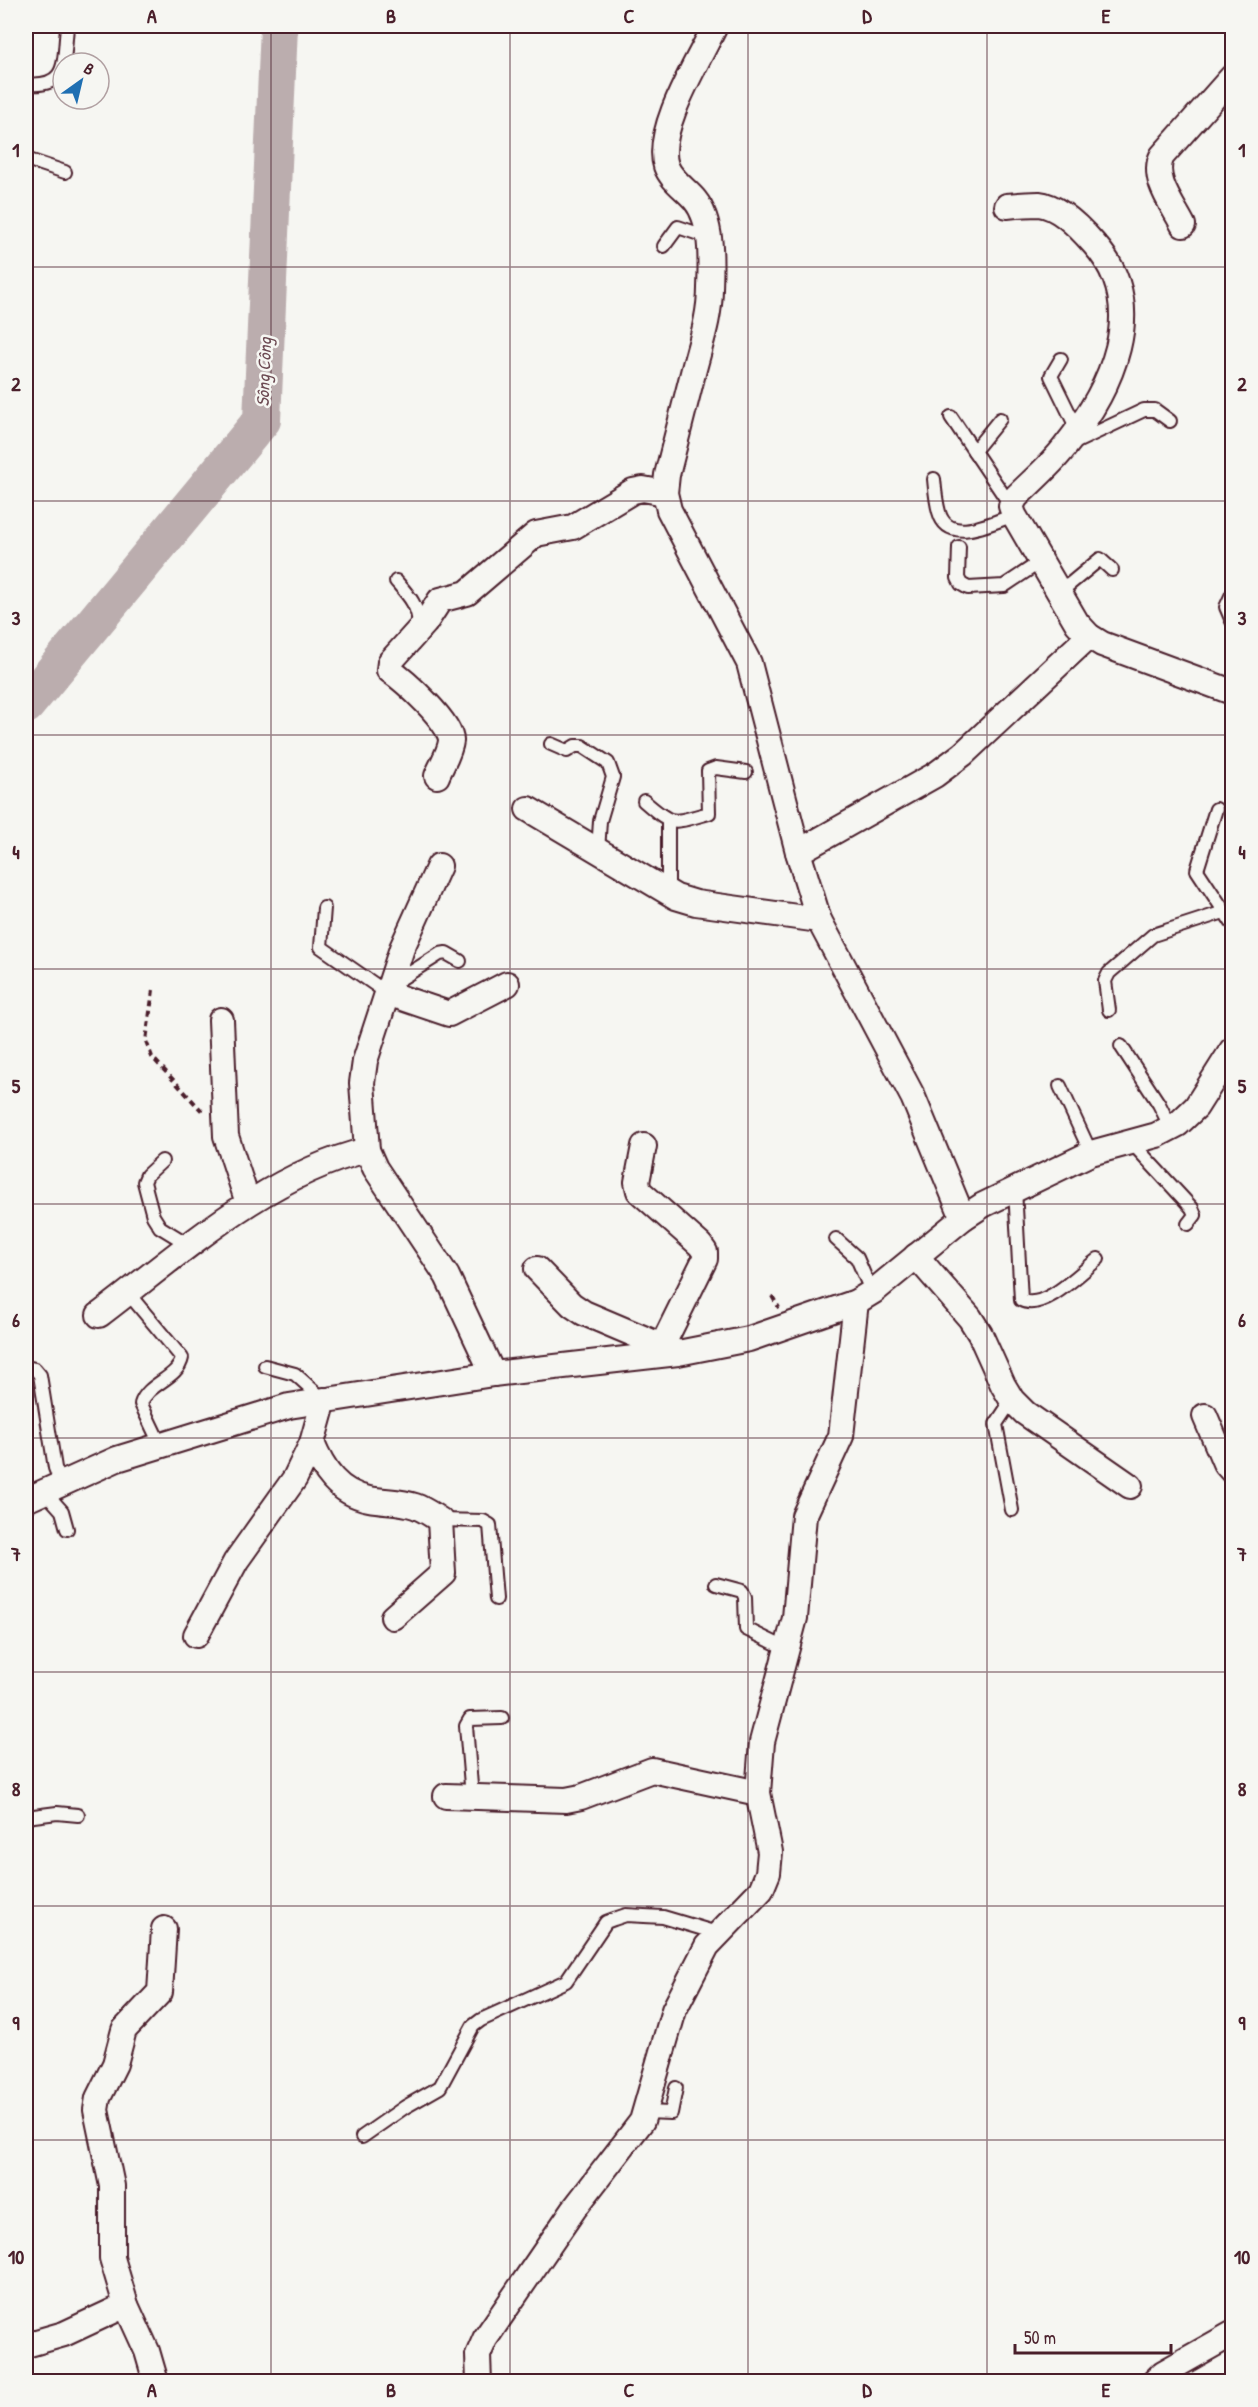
<svg xmlns="http://www.w3.org/2000/svg" width="1258" height="2407" font-family="'Patrick Hand',sans-serif">
  <rect width="100%" height="100%" fill="#f6f6f2"/>
  <filter id="ink" filterUnits="userSpaceOnUse"><feTurbulence type="fractalNoise" baseFrequency=".0167" numOctaves="2"/><feDisplacementMap in="SourceGraphic" scale="12" xChannelSelector="R" yChannelSelector="G"/><feConvolveMatrix kernelMatrix="1 2 1 2 8 2 1 2 1" color-interpolation-filters="sRGB"/></filter>
  <g filter="url(#ink)">
    <g fill="none" stroke-linecap="round" stroke-linejoin="round">
      <!-- river -->
      <path stroke="#bbadae" stroke-width="38" d="M26 705 262 420 279 26"/>
      <!-- service casing -->
      <g stroke="#4a1f2b" stroke-width="16">
        <g id="service">
          <path d="M26 84C69 88 63 62 67 28"/>
          <path d="M26 159 65 172"/>
          <path d="M664 246 678 227 708 237"/>
          <path d="M1061 359 1051 376 1077 429"/>
          <path d="M951 417 1011 506"/>
          <path d="M1074 443 1144 410H1155L1170 421"/>
          <path d="M974 451 1000 419"/>
          <path d="M934 479C935 490 936 502 939 512 948 546 993 522 1014 515"/>
          <path d="M959 547 958 578 961 584 968 588 1004 586 1040 562"/>
          <path d="M396 581C409 596 418 605 419 625"/>
          <path d="M1059 593 1100 559 1112 570"/>
          <path d="M1232 594 1226 607 1232 621"/>
          <path d="M551 744 567 751 575 746H582L608 763 613 777 600 821 598 851"/>
          <path d="M644 801C674 827 671 823 709 813L708 771 716 768 746 772"/>
          <path d="M1216 809 1197 870 1232 923"/>
          <path d="M668 821V893"/>
          <path d="M324 908 321 947 387 993"/>
          <path d="M394 983 440 954 446 953 460 961"/>
          <path d="M1109 1010 1105 981 1109 973 1153 935 1224 912"/>
          <path d="M1121 1046 1159 1104 1171 1128"/>
          <path d="M1060 1086 1091 1153"/>
          <path d="M1131 1142 1192 1208 1195 1215 1188 1224"/>
          <path d="M162 1161 147 1175 144 1182 153 1216 160 1227 191 1246"/>
          <path d="M1015 1189 1021 1300C1043 1312 1080 1273 1098 1259"/>
          <path d="M836 1239 857 1258 872 1293"/>
          <path d="M128 1293 182 1358C178 1379 147 1383 141 1404L161 1446"/>
          <path d="M265 1366 295 1374 324 1400"/>
          <path d="M26 1367 35 1369 40 1375 55 1468 61 1483"/>
          <path d="M1012 1400 996 1424 1012 1510"/>
          <path d="M44 1491 62 1511 67 1529"/>
          <path d="M440 1520 483 1521 490 1525 496 1599"/>
          <path d="M716 1584 742 1591 745 1597 746 1629 787 1649"/>
          <path d="M472 1797 466 1726 470 1719 502 1718"/>
          <path d="M26 1817 57 1813 78 1815"/>
          <path d="M646 2112 671 2113 676 2088"/>
          <path d="M362 2137 405 2107 440 2087 473 2026 481 2020 566 1981 606 1922 614 1919 626 1915 663 1917 717 1933"/>
        </g>
      </g>
      <!-- minor casing -->
      <g stroke="#4a1f2b" stroke-width="28">
        <g id="minor">
          <path d="M715 26C700 58 654 130 666 166 671 180 686 189 695 200 713 222 711 262 710 288 710 316 701 342 694 369 685 404 676 440 667 475L665 493 669 510 749 663 798 852 819 920 913 1097 963 1218"/>
          <path d="M1007 206C1017 205 1029 204 1039 204 1059 206 1081 229 1094 244 1151 307 1111 390 1064 448 1050 466 1032 481 1016 497L1011 506 1014 515 1077 623 1089 636 1102 644 1232 692"/>
          <path d="M1183 225C1173 205 1151 178 1162 156L1232 77"/>
          <path d="M437 776C441 766 450 752 451 741 452 723 404 680 389 670L390 662 425 623 440 600 467 593 536 534 573 527 633 491 643 489 665 493"/>
          <path d="M528 809 676 897 696 903 819 920"/>
          <path d="M798 852 935 775 963 754 1089 636"/>
          <path d="M439 866 402 948 365 1061 362 1083 367 1150 375 1168 447 1276 493 1374"/>
          <path d="M387 993 449 1014 507 984"/>
          <path d="M221 1020 226 1136 248 1203"/>
          <path d="M644 1146 637 1182 639 1191 700 1245 705 1252V1259L662 1346"/>
          <path d="M916 1256 970 1318 980 1334 1003 1385 1012 1400 1025 1413 1130 1486"/>
          <path d="M537 1269 572 1305 584 1313 676 1352"/>
          <path d="M99 1315C181 1253 265 1175 367 1150"/>
          <path d="M1205 1416 1225 1463 1232 1471"/>
          <path d="M312 1443C323 1470 338 1493 369 1499 385 1502 400 1501 415 1506 424 1509 432 1515 440 1520L443 1573 393 1617"/>
          <path d="M26 1500 117 1459 289 1406 493 1374 678 1353 749 1339 856 1302 874 1291 963 1218 983 1205 1091 1153 1157 1135 1178 1124 1196 1107 1232 1050"/>
          <path d="M196 1635 236 1561 295 1478 312 1443 324 1400"/>
          <path d="M446 1796 566 1800 581 1797 652 1770 758 1793"/>
          <path d="M26 2345 64 2334 126 2305"/>
          <path d="M156 2382 147 2351 126 2305 112 2258V2186L96 2110 98 2098 115 2064 124 2030 160 1992 164 1929"/>
          <path d="M479 2382 478 2355 485 2339 574 2209 642 2121 674 2010 707 1946 761 1890 768 1873 770 1852 758 1793 762 1742 795 1618 804 1516 841 1436 856 1302"/>
          <path d="M1154 2382 1163 2373 1232 2334"/>
        </g>
      </g>
      <!-- path -->
      <g stroke="#4a1f2b" stroke-width="4" stroke-dasharray="6 4.5" stroke-linecap="butt">
        <path d="M153 990 146 1041 152 1057 202 1111"/>
        <path d="M772 1296 779 1308"/>
      </g>
      <!-- service -->
      <use href="#service" stroke="#f6f6f2" stroke-width="12"/>
      <!-- minor -->
      <use href="#minor" stroke="#f6f6f2" stroke-width="24"/>
    </g>
  </g>
  <!-- grid -->
  <path fill="none" stroke="#4a1f2b" stroke-width="1.5" stroke-opacity="0.55" d="M271 26V2382M510 26V2382M748 26V2382M987 26V2382M26 267H1232M26 501H1232M26 735H1232M26 969H1232M26 1204H1232M26 1438H1232M26 1672H1232M26 1906H1232M26 2140H1232"/>
  <g text-anchor="middle" stroke-width="5" stroke-linejoin="round" paint-order="stroke">
    <!-- water labels -->
    <g font-size="18" font-style="italic" fill="#6c4a52" stroke="#f6f6f2">
      <text transform="translate(264 372) rotate(-88)" y="6">Sông Công</text>
    </g>
  </g>
  <!-- margin -->
  <rect width="1258" height="2407" fill="none" stroke="#f6f6f2" stroke-width="66"/>
  <!-- north arrow -->
  <g transform="translate(81 81) rotate(34)"><circle r="28" fill="#f6f6f2" stroke="#b1a0a2" stroke-width="1.5"/>
  <path d="M0-4.5L10 22L0 15L-10 22Z" fill="#1f6fb2"/>
  <text y="-9" font-size="16" font-weight="bold" text-anchor="middle" fill="#4a1f2b">B</text>
  </g>
  <!-- scale -->
  <path d="M1015 2344v9h156v-9" fill="none" stroke="#4a1f2b" stroke-width="3"/>
  <text x="1024" y="2344" font-size="18" fill="#4a1f2b" stroke="#f6f6f2" stroke-width="4.5" paint-order="stroke">50 m</text>
  <rect x="33" y="33" width="1192" height="2341" fill="none" stroke="#4a1f2b" stroke-width="2"/>
  <g font-size="20" text-anchor="middle" font-weight="bold" fill="#4a1f2b">
    <text x="152" y="23">A</text>
    <text x="391" y="23">B</text>
    <text x="629" y="23">C</text>
    <text x="867" y="23">D</text>
    <text x="1106" y="23">E</text>
    <text x="16" y="157">1</text>
    <text x="1242" y="157">1</text>
    <text x="16" y="391">2</text>
    <text x="1242" y="391">2</text>
    <text x="16" y="625">3</text>
    <text x="1242" y="625">3</text>
    <text x="16" y="859">4</text>
    <text x="1242" y="859">4</text>
    <text x="16" y="1093">5</text>
    <text x="1242" y="1093">5</text>
    <text x="16" y="1327">6</text>
    <text x="1242" y="1327">6</text>
    <text x="16" y="1561">7</text>
    <text x="1242" y="1561">7</text>
    <text x="16" y="1796">8</text>
    <text x="1242" y="1796">8</text>
    <text x="16" y="2030">9</text>
    <text x="1242" y="2030">9</text>
    <text x="16" y="2264">10</text>
    <text x="1242" y="2264">10</text>
    <text x="152" y="2397">A</text>
    <text x="391" y="2397">B</text>
    <text x="629" y="2397">C</text>
    <text x="867" y="2397">D</text>
    <text x="1106" y="2397">E</text>
  </g>
</svg>
